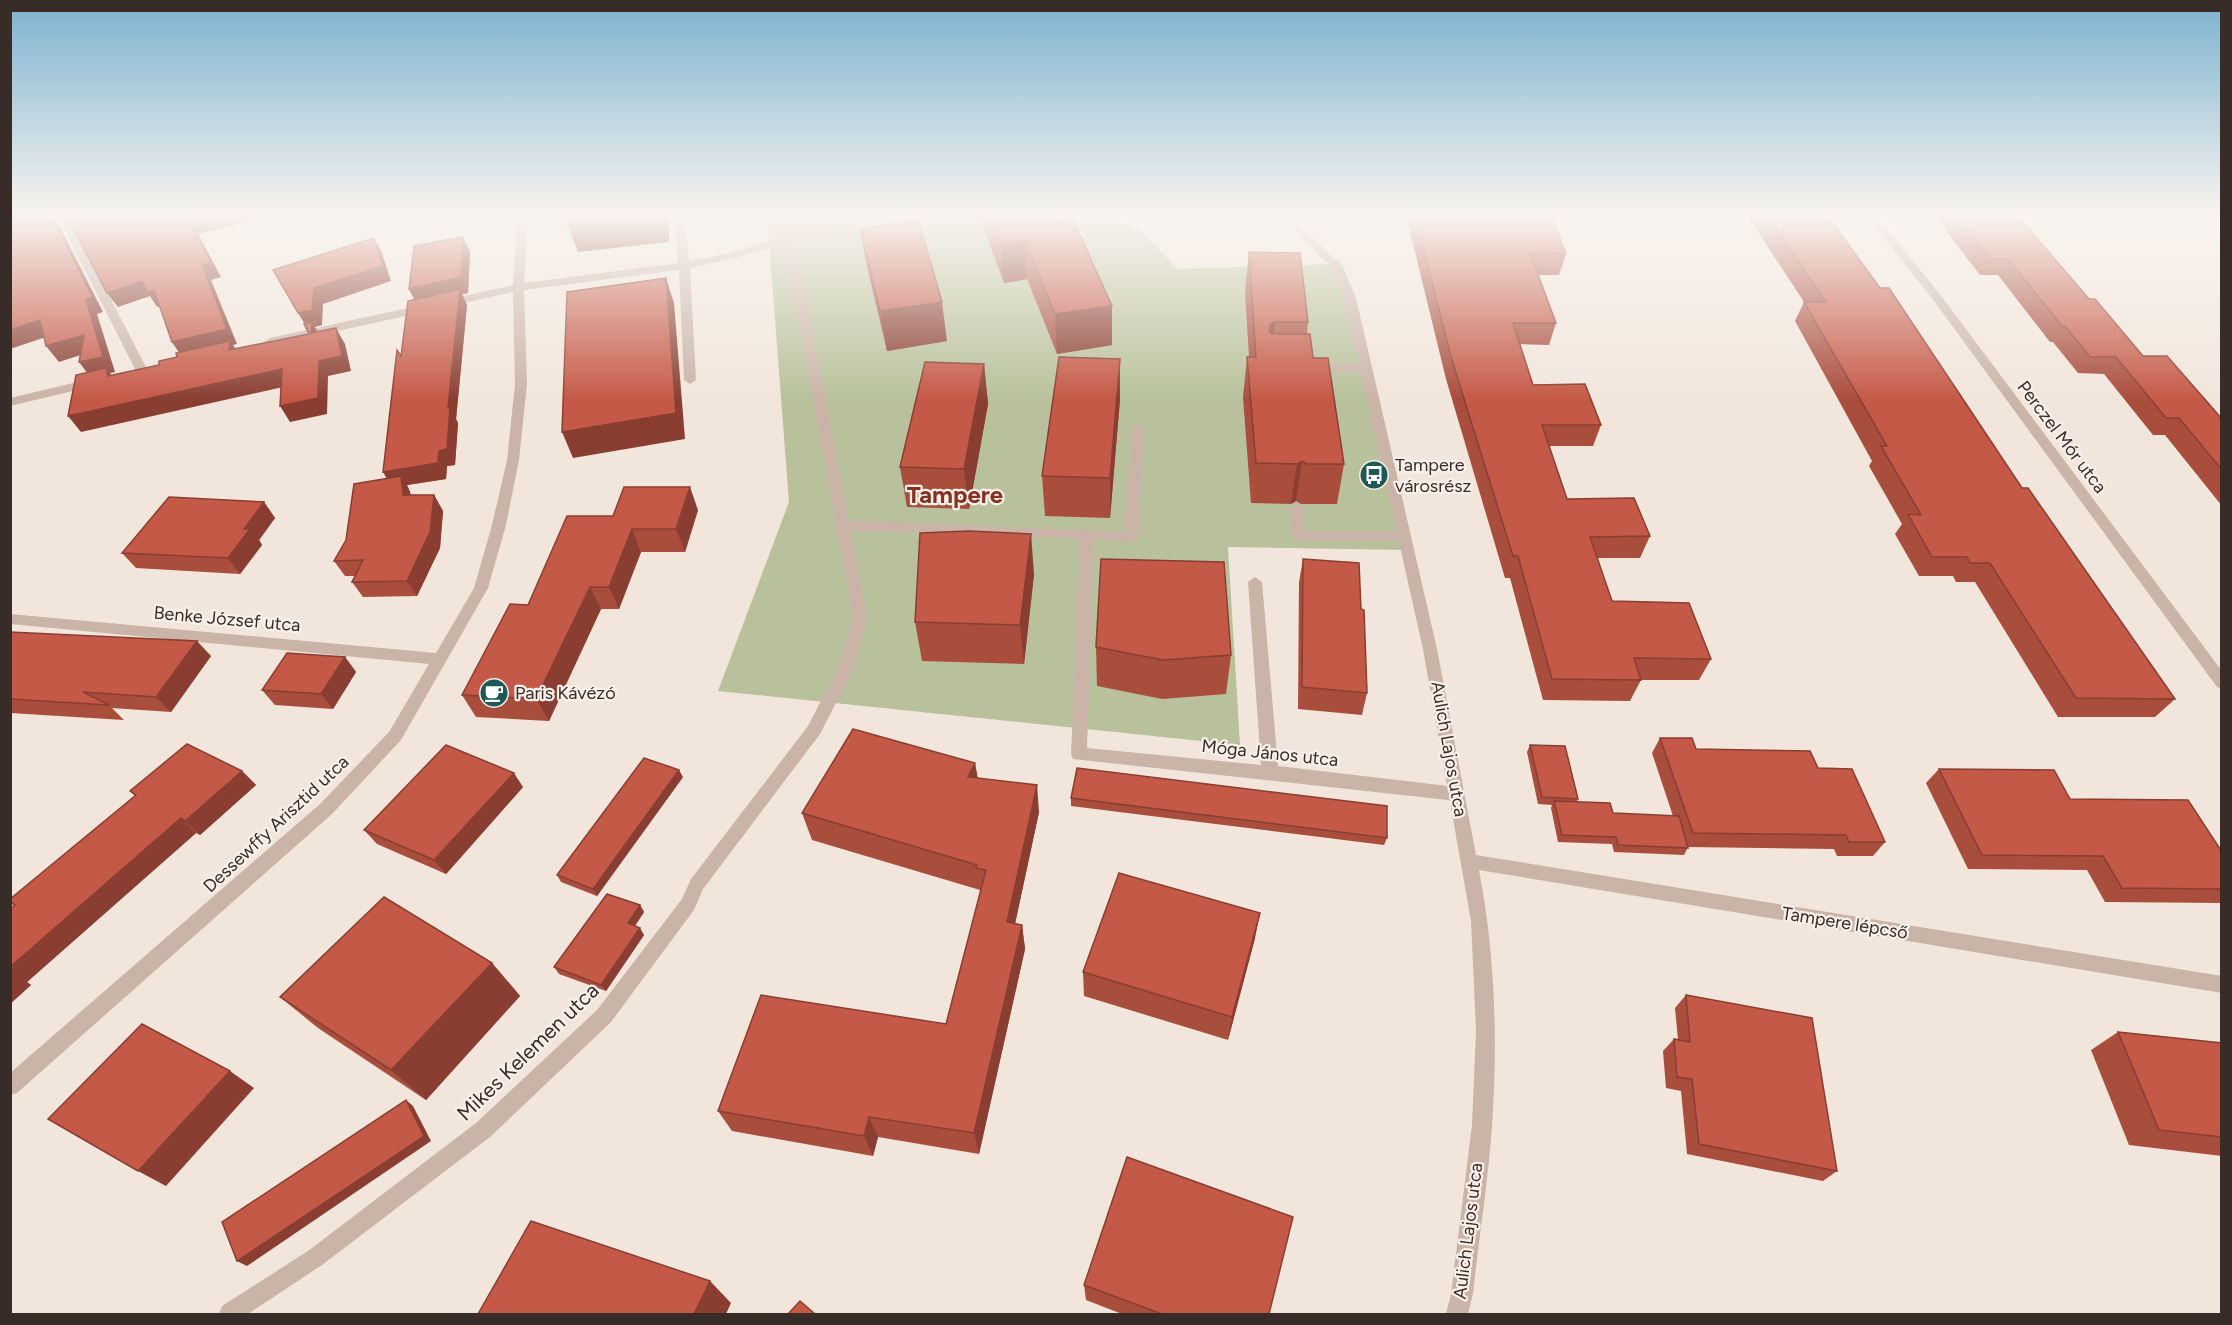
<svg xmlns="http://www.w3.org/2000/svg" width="2232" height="1325" font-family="Figtree,sans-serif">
  <rect width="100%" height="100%" fill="#f2e6dc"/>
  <!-- green -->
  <path fill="#b8c19c" d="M767 215H1106L1138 228 1178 269 1337 264 1406 550 1228 547 1240 745 718 691 789 502Z"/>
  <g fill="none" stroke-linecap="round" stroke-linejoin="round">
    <!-- lane -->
    <g fill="#cab4a8" fill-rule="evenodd">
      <path d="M865 215H880L785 243H777L776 241Z"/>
      <path d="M1309 364H1366L1372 368 1366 372 1305 371V365Z"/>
      <path d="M1138 424 1144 428 1139 537 1132 542 1094 539 1087 748 1261 765 1248 582 1255 577 1262 582 1278 766 1457 787 1463 789 1465 794 1463 799 1457 801 1073 759 1071 754 1080 539 844 530 837 525 844 520 1125 532 1132 428Z"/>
      <path d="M1296 503 1303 508 1304 531H1402L1409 536 1402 541H1298L1291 536 1289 508Z"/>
    </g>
    <!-- street -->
    <g fill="#cab4a8" fill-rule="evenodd">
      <path d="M57 215H67L148 371 146 374 142 375 136 371Z"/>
      <path d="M518 215H528L524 283 678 263 675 215H685L689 261 730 253 775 239 767 215H777L803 279 867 617 855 666 820 734 703 889 694 910 611 1022 490 1137 322 1265 248 1314H219L222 1306 308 1251 476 1123 597 1010 682 899 691 879 808 726 839 666 853 617 791 279 778 245 736 258 690 268 696 380 690 384 684 380 679 270 524 290 527 384 519 460 506 525 488 588 401 740 332 814 17 1093 10 1095V1073L320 804 389 732 429 664 10 624V614L436 653 474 588 492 525 507 460 515 384 513 292 270 346 264 342 270 338 513 285Z"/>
      <path d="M1281 215H1291L1332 257 1341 262 1356 298 1437 649 1476 855 2222 976V993L1479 870C1495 953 1498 1041 1492 1126 1488 1182 1479 1238 1473 1294L1468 1314H1446L1451 1294 1472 1125 1476 1031 1471 921 1423 649 1344 298 1332 266 1324 261Z"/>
      <path d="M1866 215H1876L1942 297 2222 671V689L2217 687 1934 301Z"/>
      <path d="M94 378 98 379V385L10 406V398Z"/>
    </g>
  </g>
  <!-- wall -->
  <g fill="#a94d3d">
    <path d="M982 215H1056L1112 345 1057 354 1027 279 1004 283 983 226Z"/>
    <path d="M1135 215H1158L1146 221Z"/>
    <path d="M1406 215H1551L1566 254 1559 275H1538L1556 323 1549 345 1520 344 1533 385 1601 425 1593 446H1549L1567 499 1650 536 1640 558H1597L1612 601 1711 659 1699 680H1641L1630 701 1543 700 1510 578H1505L1446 379Z"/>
    <path d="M1747 215H1827L2022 488 2175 699 2155 717H2058L1975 582H1956L1953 576H1919L1895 534 1902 524 1869 466 1872 461 1795 321 1804 302Z"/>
    <path d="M1934 215H2017L2089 299 2143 356 2222 419V506L2165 435H2153L2104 374 2078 373 2053 342H2050L1998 275H1980Z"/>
    <path d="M860 228 947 341 887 351 867 267Z"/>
    <path d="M463 237 470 252 468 293 462 294 467 305 456 419 458 423 455 465 447 466 446 479 407 485 410 492 411 495H434L443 511 440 548 417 596 363 597 352 582 355 576H345L334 561 387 479 401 356 414 299 409 289Z"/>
    <path d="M1249 252 1308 322 1307 334 1313 358 1344 464 1337 504H1301L1296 501 1291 504 1251 503 1243 397 1247 357H1249L1245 291Z"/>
    <path d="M984 364 988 404 969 509 907 507 900 467Z"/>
    <path d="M1120 399 1110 518 1045 516 1042 476Z"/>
    <path d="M264 502 275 518 259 540 262 545 240 574 136 568 122 553Z"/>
    <path d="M698 510 685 552H641L619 609H601L549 721 476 717 462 695 528 605 613 516Z"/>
    <path d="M1303 559 1367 693 1362 715 1298 709 1299 582Z"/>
    <path d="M1034 574 1024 664 922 661 915 622Z"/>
    <path d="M10 632 211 656 171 712 112 708 124 720 10 713Z"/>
    <path d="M1096 647 1231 655 1226 694 1162 699 1097 686Z"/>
    <path d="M345 657 356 672 333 709 275 705 262 690Z"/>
    <path d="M1660 738 1696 749 1818 768 1885 842 1873 856H1837L1834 849 1688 847 1684 855 1614 852 1612 844 1558 842 1551 808 1552 805 1538 804 1527 752 1530 745 1578 799 1577 801 1613 813 1673 816 1652 753Z"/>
    <path d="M975 763 978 779 1039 812 1015 924 1022 925 1025 949 979 1154 878 1137 873 1156 732 1131 718 1111 946 1024 980 894V890L812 840 802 813Z"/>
    <path d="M1939 769 2070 799 2222 852V903L2105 902 2087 870 1968 869 1926 783Z"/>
    <path d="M242 771 256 785 200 835 196 833 27 982 31 985 10 1004 15 906 10 902 135 796 130 791Z"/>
    <path d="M683 777 597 896 561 882 557 875Z"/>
    <path d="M523 787 446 874 377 844 364 830Z"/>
    <path d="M1071 798 1387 838 1384 845 1071 806Z"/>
    <path d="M640 905 644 912 635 926 644 935 606 991 559 974 554 967Z"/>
    <path d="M1255 938 1228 1040 1084 996 1083 972Z"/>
    <path d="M492 963 520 996 426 1100 318 1028 280 997Z"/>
    <path d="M1686 995 1837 1171 1823 1181 1687 1154 1681 1091 1666 1088 1663 1051 1674 1039 1678 1040 1675 1008Z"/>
    <path d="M2118 1032 2222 1043V1156L2129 1145 2091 1050Z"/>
    <path d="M1084 1285 1269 1314H1122L1086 1300Z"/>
  </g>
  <!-- shaded-wall -->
  <g fill="#8a3e32">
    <path d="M10 215H31L34 222 10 229Z"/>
    <path d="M51 215 60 227 103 312 97 314 115 372 110 373 118 384 91 378 79 362 103 357Z"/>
    <path d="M210 215H277L246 222 243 217V223L198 234 221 277 211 280 237 344 233 345 240 356 182 357 172 342 202 265 189 220Z"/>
    <path d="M646 215H669V242L578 252 567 224Z"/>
    <path d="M1146 215H1158L1146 221Z"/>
    <path d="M463 237 470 252 468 293 462 294 467 305 456 419 458 423 455 465 447 466 446 479 407 485 410 492 412 511 392 488 383 472 439 451 448 408 417 304 409 289Z"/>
    <path d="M374 238 382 253 391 281 323 304 322 325 315 327 321 338 320 349 298 313 314 288Z"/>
    <path d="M1025 240 1027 279 1004 283 1001 243Z"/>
    <path d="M666 278 674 303 685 439 573 458 562 432Z"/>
    <path d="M142 281 154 290 164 305 157 307 150 296 118 307 107 293Z"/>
    <path d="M942 302 947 341 887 351 880 311Z"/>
    <path d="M1112 306V345L1057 354 1055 314Z"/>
    <path d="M40 320 52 335 10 349V330Z"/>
    <path d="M1275 322 1270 362 1265 364 1270 324Z"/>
    <path d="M336 328 345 344 351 371 328 376 327 414 290 422 280 406 319 361Z"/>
    <path d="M84 335 96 350 59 362 46 346Z"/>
    <path d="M1120 359V399L1110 518V478Z"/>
    <path d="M984 364 988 404 969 509 964 469Z"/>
    <path d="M282 369 292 385 81 432 68 416Z"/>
    <path d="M1302 461 1296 501 1291 504 1297 464Z"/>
    <path d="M690 487 698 510 685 552 676 529Z"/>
    <path d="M434 495 443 511 440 548 417 596 407 581Z"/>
    <path d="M264 502 275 518 259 540 262 545 240 574 228 558 244 529Z"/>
    <path d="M632 529 641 552 619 609 609 587Z"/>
    <path d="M1031 534 1034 574 1024 664 1020 625Z"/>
    <path d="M590 587 601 609 549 721 536 699Z"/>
    <path d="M197 641 211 656 171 712 156 697Z"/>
    <path d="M345 657 356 672 333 709 321 694Z"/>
    <path d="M975 763 979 790 968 777Z"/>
    <path d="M679 770 683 777 597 896 593 889Z"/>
    <path d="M242 771 256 785 200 835 185 821Z"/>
    <path d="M514 773 523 787 446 874 434 860Z"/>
    <path d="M1037 785 1039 812 1010 947 1007 922Z"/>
    <path d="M181 818 196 833 27 982 31 985 10 1004V967Z"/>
    <path d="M640 905 644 912 632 930 628 923Z"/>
    <path d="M1260 913 1255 938 1228 1040 1232 1017Z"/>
    <path d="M1022 925 1025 949 979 1154 974 1133Z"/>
    <path d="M640 928 644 935 606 991 601 985Z"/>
    <path d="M492 963 520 996 426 1100 391 1070Z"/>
    <path d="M230 1071 254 1088 166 1186 138 1171Z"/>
    <path d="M406 1100 413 1106 431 1141 247 1266 237 1261Z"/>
    <path d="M869 1117 878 1137 873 1156 864 1136Z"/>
    <path d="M710 1281 731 1303 726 1314H694Z"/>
  </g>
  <!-- building -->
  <g fill="#c55947" stroke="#8a3e32" stroke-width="1.5">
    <path d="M42 215H51L92 297 86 299 103 357 79 362 84 335 46 346 40 320 10 330V221L27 217 28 219Z"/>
    <path d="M66 215H210L189 220 211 262 202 265 227 329 172 342 154 290 147 292 142 281 107 293Z"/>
    <path d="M568 215H646L567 224Z"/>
    <path d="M990 215H1056L1060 224 1074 222 1112 306 1055 314 1025 240 1001 243Z"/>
    <path d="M1415 215H1551L1566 254 1530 253 1556 323H1513L1533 385 1585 384 1601 425H1542L1567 499 1634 498 1650 536 1590 537 1612 601 1689 603 1711 659 1634 658 1641 680 1552 679 1518 556H1513L1451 357Z"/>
    <path d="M1767 215H1827L1880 288H1889L2022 488H2028L2175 699 2076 698 1990 563H1970L1967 557H1932L1908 514 1921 515 1881 446H1887L1804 302H1826Z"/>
    <path d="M1956 215H2017L2089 299H2095L2143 356H2167L2222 419V470L2179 418H2166L2116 357H2090L2065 326H2062L2008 259H1990Z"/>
    <path d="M918 220 942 302 880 311 860 228Z"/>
    <path d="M463 237 461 277 409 289 414 246Z"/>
    <path d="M374 238 383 266 314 288 312 310 298 313 273 270Z"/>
    <path d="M1249 252 1300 253 1308 322H1275L1270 324 1269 331 1272 334H1310L1313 358H1328L1344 464H1307L1302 461 1297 464 1256 463 1247 357H1256Z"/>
    <path d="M666 278 676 413 562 432 567 292Z"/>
    <path d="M460 289 448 408 450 407 447 449 439 451 438 463 383 472 397 350 401 356 408 301Z"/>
    <path d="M312 322 311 333 336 328 342 356 319 361 318 398 280 406 282 369 68 416 76 375 106 368 108 376 159 365V361L177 357 176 353 230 341 229 350 309 334 304 324Z"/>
    <path d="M1059 357 1120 359 1110 478 1042 476Z"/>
    <path d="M925 362 984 364 964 469 900 467Z"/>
    <path d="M401 476 403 495H434L430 532 407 581 352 582 363 560 334 561 346 540 354 484Z"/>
    <path d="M624 487H690L676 529H632L609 587H590L536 699 462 695 510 604 528 605 567 516H613Z"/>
    <path d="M169 497 264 502 244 529H250L228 558 122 553Z"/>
    <path d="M969 531 1031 534 1020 625 915 622 920 533Z"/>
    <path d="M1101 559 1224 562 1231 655 1163 660 1096 647Z"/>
    <path d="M1303 559 1359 563 1361 609 1364 610 1367 693 1302 687Z"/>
    <path d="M10 632 197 641 156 697 83 692 109 705 10 699Z"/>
    <path d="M287 653 345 657 321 694 262 690Z"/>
    <path d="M853 729 975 763 968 777 1037 785 1007 922 1022 925 974 1133 869 1117 864 1136 718 1111 761 995 946 1024 986 870 976 868 977 865 802 813Z"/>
    <path d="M1660 738H1692L1696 749 1810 751 1818 768 1852 769 1885 842H1849L1846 835 1693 833Z"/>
    <path d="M187 744 242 771 185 821 181 818 10 967V909L15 905 10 902V899L136 795 130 791Z"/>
    <path d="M446 745 514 773 434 860 364 830Z"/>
    <path d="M1530 745 1565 746 1578 799 1542 797Z"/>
    <path d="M644 758 679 770 593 889 557 875Z"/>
    <path d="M1077 768 1387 806V838L1071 798Z"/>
    <path d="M1939 769 2054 770 2070 799 2188 800 2222 852V889L2122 888 2103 856 1982 855Z"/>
    <path d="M1554 801 1610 803 1613 813 1679 816 1688 848 1618 845 1616 837 1562 835Z"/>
    <path d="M1119 873 1260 913 1232 1017 1083 972Z"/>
    <path d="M607 894 640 905 628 923 640 928 601 985 554 967Z"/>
    <path d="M384 897 492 963 391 1070 280 997Z"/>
    <path d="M1686 995 1812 1018 1837 1171 1699 1144 1692 1079 1677 1077 1674 1039 1690 1042Z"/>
    <path d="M142 1024 230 1071 138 1171 48 1119Z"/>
    <path d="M2118 1032 2222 1043V1137L2159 1130Z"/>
    <path d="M406 1100 424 1136 237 1261 222 1222Z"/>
    <path d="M1127 1157 1293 1217 1269 1314H1162L1084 1285Z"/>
    <path d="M531 1221 710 1281 694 1314H478Z"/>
    <path d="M800 1301 815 1314H788Z"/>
  </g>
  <!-- sky -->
  <linearGradient id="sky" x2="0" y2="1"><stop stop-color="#7cb2d0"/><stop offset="0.54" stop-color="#f9f4ef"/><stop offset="1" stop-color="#f9f4ef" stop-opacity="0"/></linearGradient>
  <rect width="2232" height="400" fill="url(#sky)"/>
  <!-- icons -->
  <defs>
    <g id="bus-disc" transform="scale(1.5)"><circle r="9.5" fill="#1e5957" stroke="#faf0e9"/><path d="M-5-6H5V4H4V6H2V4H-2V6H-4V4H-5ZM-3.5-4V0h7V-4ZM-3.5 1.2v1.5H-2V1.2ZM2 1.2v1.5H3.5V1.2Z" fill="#fff"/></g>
    <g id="cafe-disc" transform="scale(1.5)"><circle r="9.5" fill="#1e5957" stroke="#faf0e9"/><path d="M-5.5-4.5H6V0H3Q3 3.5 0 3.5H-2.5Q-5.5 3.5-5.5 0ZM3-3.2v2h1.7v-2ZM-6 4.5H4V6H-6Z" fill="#fff"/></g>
  </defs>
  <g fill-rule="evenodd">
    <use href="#bus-disc" x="1374" y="475"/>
    <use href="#cafe-disc" x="494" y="693"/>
  </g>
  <g text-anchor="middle" stroke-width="4.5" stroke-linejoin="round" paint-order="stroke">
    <!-- street labels -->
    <g font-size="18" fill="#372c28" stroke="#faf0e9">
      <text transform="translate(2062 437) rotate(53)" y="6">Perczel Mór utca</text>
      <text transform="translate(227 619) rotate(5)" y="6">Benke József utca</text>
      <text transform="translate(1449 749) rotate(80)" y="6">Aulich Lajos utca</text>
      <text transform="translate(1270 753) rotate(6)" y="6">Móga János utca</text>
      <text transform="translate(276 824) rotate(-43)" y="6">Dessewffy Arisztid utca</text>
      <text transform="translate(1845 923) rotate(9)" y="6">Tampere lépcső</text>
      <text transform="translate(1468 1231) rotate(-83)" y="6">Aulich Lajos utca</text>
    </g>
    <!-- poi labels -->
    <g font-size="18" fill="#372c28" stroke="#faf0e9" text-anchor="start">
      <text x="1395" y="471">Tampere<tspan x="1395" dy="21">városrész</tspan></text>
      <text x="515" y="699">Paris Kávézó</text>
    </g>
    <!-- near-street labels -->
    <g font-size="21" fill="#372c28" stroke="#faf0e9">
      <text transform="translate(528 1052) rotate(-44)" y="7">Mikes Kelemen utca</text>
    </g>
    <!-- district labels -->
    <g font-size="24" font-weight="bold" fill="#863022" stroke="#faf0e9">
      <text x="955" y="503">Tampere</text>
    </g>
  </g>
  <!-- border -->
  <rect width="2232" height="1325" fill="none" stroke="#372c28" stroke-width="24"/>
</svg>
